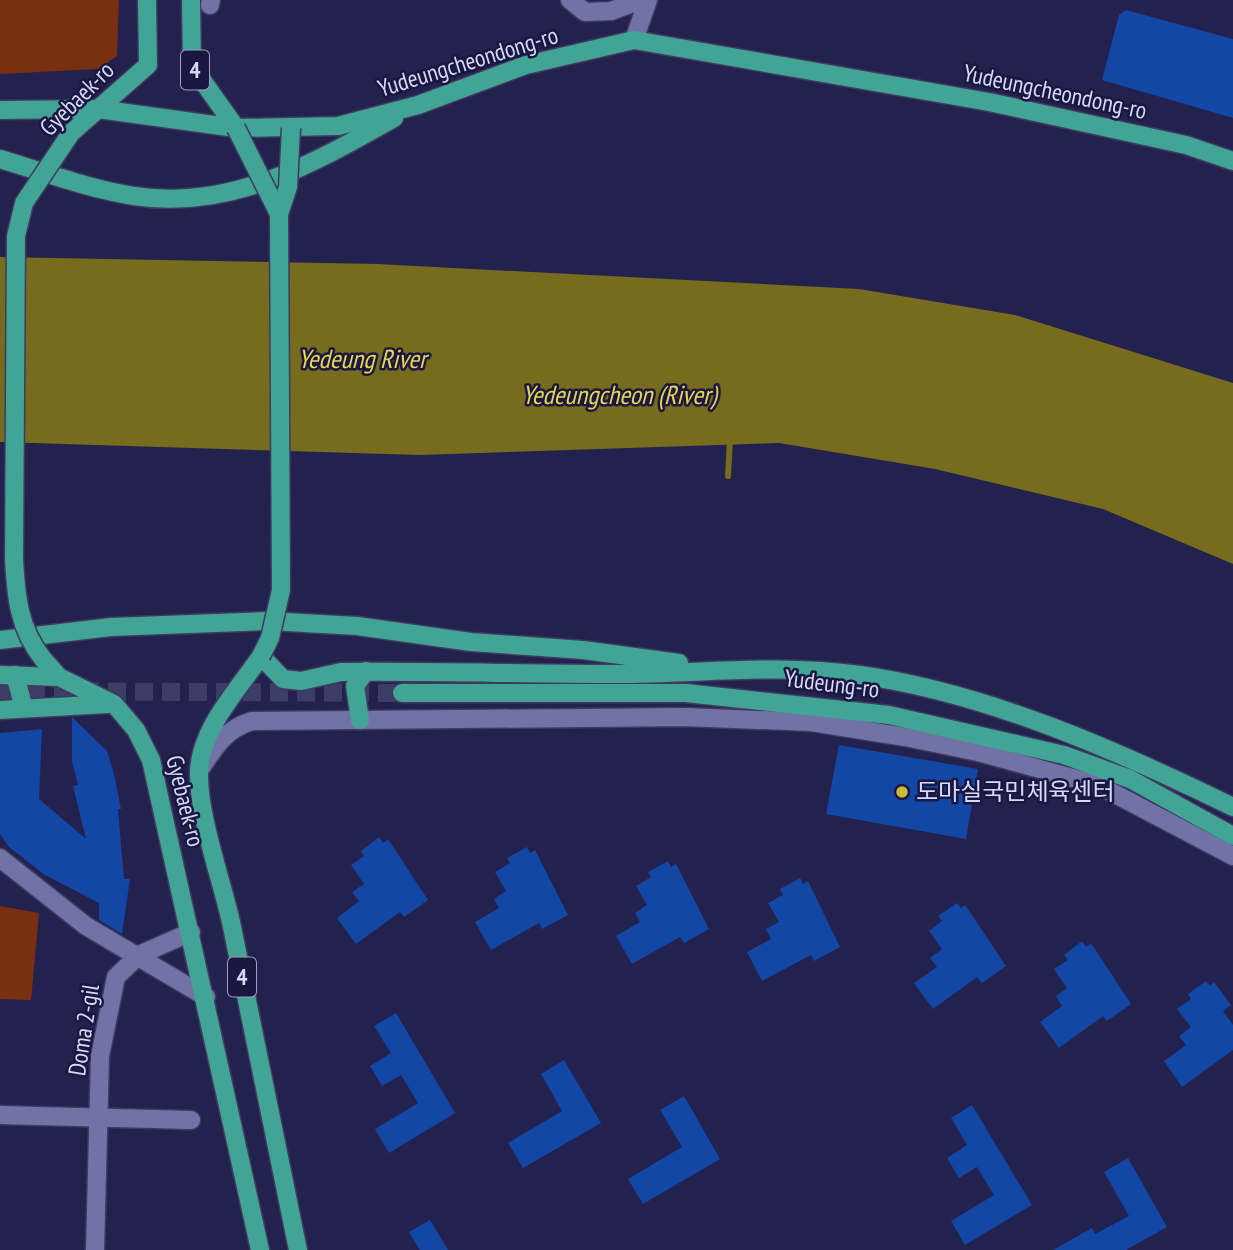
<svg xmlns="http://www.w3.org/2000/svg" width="1233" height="1250" font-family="'PT Sans Narrow','Noto Sans KR',sans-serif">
  <rect width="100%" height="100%" fill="#23214d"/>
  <!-- green -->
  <g fill="#783011">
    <path d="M0 0H119L117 56 98 69 0 74Z"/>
    <path d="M0 906 39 913 31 1000 0 999Z"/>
  </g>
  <!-- water -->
  <path fill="#776c1e" d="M0 257 377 264 859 289 1015 315 1233 383V564L1103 509 935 469 779 443 419 455 0 442Z"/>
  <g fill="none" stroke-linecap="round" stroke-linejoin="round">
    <!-- stream -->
    <path stroke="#776c1e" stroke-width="6" d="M728 476 730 439"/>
  </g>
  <!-- building -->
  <g fill="#1347a5">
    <path d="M1126 10 1233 39V118L1102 80 1119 15Z"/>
    <path d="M72 717 107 751 114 774 121 809H118L124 879H130L122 934 99 920V903L45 875 9 847 0 834V733L42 729 39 799 86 839 73 786 78 785 72 761Z"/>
    <path d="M839 745 978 769 966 839 826 814Z"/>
    <path d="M379 837 383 843 388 839 428 900 404 917 400 912 356 944 337 918 359 901 352 892 364 884 351 865 364 856 361 851Z"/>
    <path d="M527 847 530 853 535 850 568 915 542 929 539 923 491 950 475 922 499 908 494 899 506 891 495 872 510 863 507 858Z"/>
    <path d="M668 861 671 867 676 864 709 929 684 943 680 937 632 964 616 936 640 922 635 913 647 905 636 886 651 877 648 872Z"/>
    <path d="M800 878 803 884 808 881 840 947 814 961 811 955 762 981 747 952 771 939 766 929 779 922 768 903 783 895 780 889Z"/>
    <path d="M957 903 961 908 965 905 1006 966 982 983 977 977 933 1009 914 983 937 967 930 958 942 949 929 931 942 921 938 916Z"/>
    <path d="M1082 941 1086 947 1091 943 1131 1004 1107 1021 1103 1016 1059 1048 1040 1022 1062 1006 1056 996 1067 988 1054 969 1068 960 1064 955Z"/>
    <path d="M1206 981 1210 986 1214 982 1231 1005 1223 1011 1233 1025V1050L1182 1087 1164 1061 1186 1045 1179 1036 1191 1027 1177 1009 1191 999 1188 994Z"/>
    <path d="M396 1013 455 1113 389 1153 375 1129 418 1103 401 1075 382 1086 370 1066 391 1053 374 1026Z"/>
    <path d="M564 1060 601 1123 523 1168 508 1143 562 1111 541 1074Z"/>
    <path d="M684 1096 720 1159 643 1204 628 1179 682 1147 660 1110Z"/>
    <path d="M972 1105 1032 1205 965 1245 951 1221 994 1195 977 1167 959 1178 947 1158 967 1145 951 1118Z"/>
    <path d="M1128 1158 1167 1227 1126 1250H1053L1092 1228 1095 1234 1129 1216 1104 1172Z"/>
    <path d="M430 1220 448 1250H420L409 1232Z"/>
  </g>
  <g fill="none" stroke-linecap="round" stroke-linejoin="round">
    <!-- major-tunnel -->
    <path stroke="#3e3d66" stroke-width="18" stroke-dasharray="18 9" stroke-linecap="butt" d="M0 691 402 693"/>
    <!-- minor casing -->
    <g stroke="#3e3a61" stroke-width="21">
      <g id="minor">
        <path d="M570 0 585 12 611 11 641 0"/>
        <path d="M210 5 211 0"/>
        <path d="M634 40 648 0"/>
        <path d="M199 771C214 748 225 729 252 721L685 717 811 722 905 737 978 752 1098 785 1233 856"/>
        <path d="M0 858 86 926 206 997"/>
        <path d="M0 1115 191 1120"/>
        <path d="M95 1250 100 1056 116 977 139 955 191 932"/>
      </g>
    </g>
    <!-- major casing -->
    <g stroke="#3e3a61" stroke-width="21">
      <g id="major">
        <path d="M191 0 192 66 236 128"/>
        <path d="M0 110 98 109 236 128 338 126 418 105 526 65 634 40 989 102 1186 145 1233 161"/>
        <path d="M71 133 148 65 147 0"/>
        <path d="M0 159C44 172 89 189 134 196 230 211 313 164 394 118"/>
        <path d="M0 640 111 627 269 621 357 626 471 642 583 650 679 663"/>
        <path d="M43 659 59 677 114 704 136 730 151 760 260 1250"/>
        <path d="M0 675 59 677"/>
        <path d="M15 675 22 701 18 708"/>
        <path d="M402 693H686L889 715 1064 755 1130 779 1233 836"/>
        <path d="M0 710 108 704"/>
        <path d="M360 720 355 686 366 671"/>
        <path d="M298 1250C275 1141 254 1031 231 922 221 878 198 815 199 772 200 729 238 690 261 656L283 679 301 681 341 672C433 671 525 674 617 674 700 674 776 663 860 675 988 693 1118 751 1233 807"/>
      </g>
    </g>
    <!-- minor -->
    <use href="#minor" stroke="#7173a7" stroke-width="18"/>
    <!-- major -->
    <use href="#major" stroke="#41a494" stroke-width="18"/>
    <!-- major-bridge casing -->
    <g stroke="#3e3a61" stroke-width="21" stroke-linecap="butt">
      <g id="major-bridge">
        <path d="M236 128 279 214 281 590 270 638 261 656"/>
        <path d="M279 214 288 187 291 128"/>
        <path d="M43 659C19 629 16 597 14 559L16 236 24 203 71 133"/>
      </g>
    </g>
    <!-- major-bridge -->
    <use href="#major-bridge" stroke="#41a494" stroke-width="18"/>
  </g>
  <!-- markers -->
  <circle fill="#cbba39" stroke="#1a1742" stroke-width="2.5" cx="902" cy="792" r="7"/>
  <g text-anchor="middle" stroke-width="5" stroke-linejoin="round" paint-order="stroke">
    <!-- shield labels -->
    <g fill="#1a1742" stroke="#9ea0c0" stroke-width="2">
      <rect x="181" y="50.5" width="28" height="39" rx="5"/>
      <rect x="228" y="957.5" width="28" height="39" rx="5"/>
    </g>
    <g font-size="23" font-weight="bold" fill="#d7daf6">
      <text x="195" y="78">4</text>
      <text x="242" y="985">4</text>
    </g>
    <!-- street labels -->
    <g font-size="24" fill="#d7daf6" stroke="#1a1742">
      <text transform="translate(468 62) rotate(-17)" y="8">Yudeungcheondong-ro</text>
      <text transform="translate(1055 92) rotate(12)" y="8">Yudeungcheondong-ro</text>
      <text transform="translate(77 99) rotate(-45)" y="8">Gyebaek-ro</text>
      <text transform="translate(832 684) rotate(7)" y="8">Yudeung-ro</text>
      <text transform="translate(185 801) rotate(76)" y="8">Gyebaek-ro</text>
      <text transform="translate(84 1030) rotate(-81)" y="8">Doma 2-gil</text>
    </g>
    <!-- poi labels -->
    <g font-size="24" fill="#d7daf6" stroke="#1a1742" text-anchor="start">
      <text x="916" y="800">도마실국민체육센터</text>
    </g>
    <!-- water labels -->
    <g font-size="26" font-style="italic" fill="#e9d64e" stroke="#1a1742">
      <text x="362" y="368">Yedeung River</text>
      <text x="619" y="404">Yedeungcheon (River)</text>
    </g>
  </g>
</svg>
